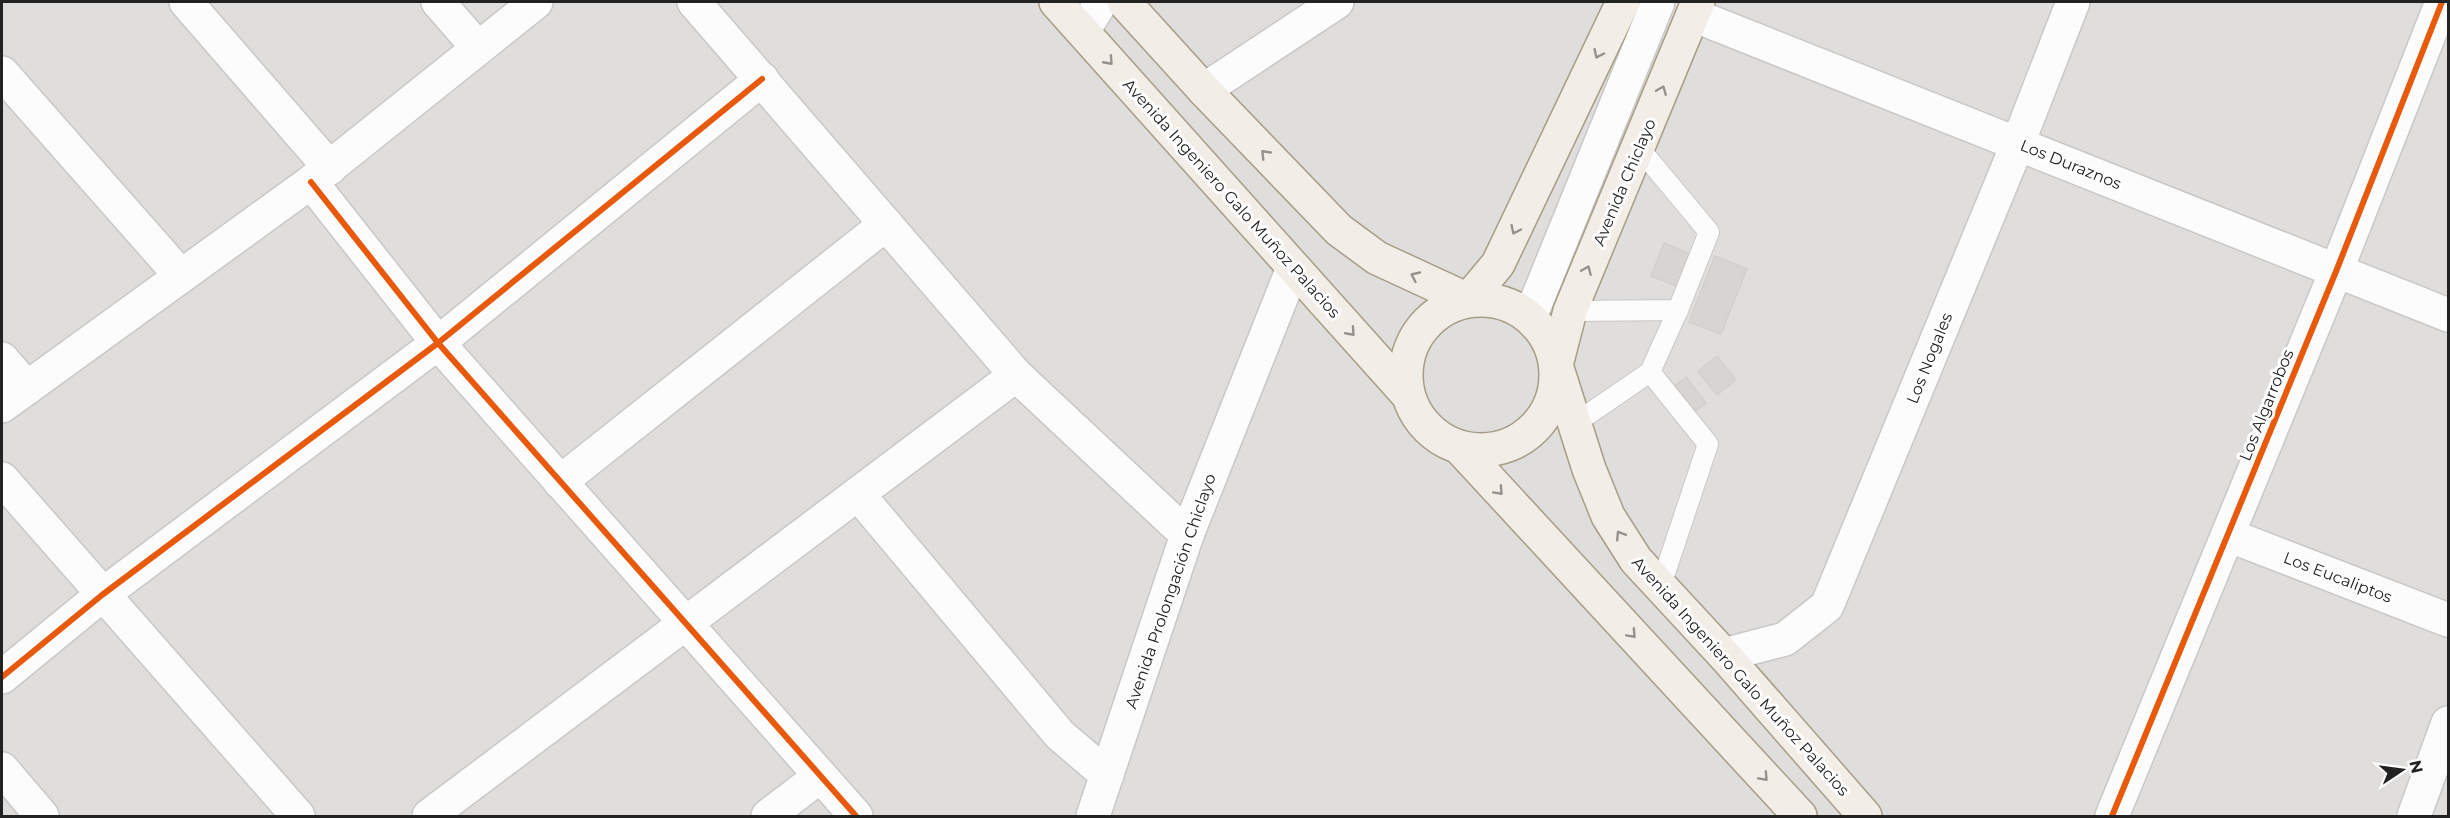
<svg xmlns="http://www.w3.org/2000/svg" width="2450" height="818" font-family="Montserrat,sans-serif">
  <rect width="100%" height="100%" fill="#f0eeeb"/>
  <!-- residential -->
  <rect fill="#dfdedc" x="2" y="2" width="2446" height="814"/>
  <!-- building -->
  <g fill="#d7d4d2" stroke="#d3d0cc" stroke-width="1.5">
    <path d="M1664 243 1692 255 1679 287 1651 276Z"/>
    <path d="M1715 256 1747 269 1721 334 1689 322Z"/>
    <path d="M1717 356 1736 380 1717 395 1698 371Z"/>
    <path d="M1686 377 1706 403 1683 421 1663 395Z"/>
  </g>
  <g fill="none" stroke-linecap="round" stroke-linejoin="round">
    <!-- service casing -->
    <g stroke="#c9c8c7" stroke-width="22">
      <g id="service">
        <path d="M1570 311 1678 310 1709 232 1639 148"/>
        <path d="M1650 372 1678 310"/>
        <path d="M1574 424 1650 372 1708 444 1660 588"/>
      </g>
    </g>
    <!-- minor casing -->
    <g stroke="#c9c8c7" stroke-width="36">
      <g id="minor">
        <path d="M186 2 330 168"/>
        <path d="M438 2 478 48"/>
        <path d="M694 2 1016 375 1187 535"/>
        <path d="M1693 15 2448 315"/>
        <path d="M2 73 181 276"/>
        <path d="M1204 90 1337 2"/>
        <path d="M311 182 438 343 856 816"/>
        <path d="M2 359 27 388"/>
        <path d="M2 406 311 182 536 2"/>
        <path d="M2 479 298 816"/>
        <path d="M560 482 886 224"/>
        <path d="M858 494 1060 735 1107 775"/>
        <path d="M2228 535 2448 620"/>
        <path d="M1724 655 1785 639 1827 606 2018 143 2073 2"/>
        <path d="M2 677 102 595 438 343 762 79"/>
        <path d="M2 769 42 816"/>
        <path d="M429 816 1016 375"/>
        <path d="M768 816 819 777"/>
        <path d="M2112 816 2337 269 2442 2"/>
        <path d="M2414 816 2448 723"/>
      </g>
    </g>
    <!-- tertiary casing -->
    <g stroke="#c9c8c7" stroke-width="36">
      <g id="tertiary">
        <path d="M1083 31 1101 2"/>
        <path d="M1530 317 1658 2"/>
        <path d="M1093 816 1187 535 1293 268"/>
      </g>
    </g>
    <!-- primary casing -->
    <g stroke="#a79c86" stroke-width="36">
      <g id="primary">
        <path d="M1056 2 1408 395"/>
        <path d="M1124 2 1204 90 1339 230 1377 258 1468 300 1498 264 1623 2"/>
        <path d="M1698 2 1570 311 1556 365 1589 469 1608 516 1636 560 1724 655 1865 816"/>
        <circle cx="1481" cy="375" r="75"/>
        <path d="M1460 448 1800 816"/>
      </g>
    </g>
    <!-- service -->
    <use href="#service" stroke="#fdfcfc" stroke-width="20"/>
    <!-- minor -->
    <use href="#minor" stroke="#fdfcfc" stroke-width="33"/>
    <!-- tertiary -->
    <use href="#tertiary" stroke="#fdfcfc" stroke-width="33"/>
    <!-- primary -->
    <use href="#primary" stroke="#f3ede7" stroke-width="33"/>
    <!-- cycleway casing -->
    <g stroke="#fff" stroke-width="10">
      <g id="cycleway">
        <path d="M311 182 438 343 856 816"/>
        <path d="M2 677 102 595 438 343 762 79"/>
        <path d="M2112 816 2337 269 2442 2"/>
      </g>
    </g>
    <!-- cycleway -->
    <use href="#cycleway" stroke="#e8590c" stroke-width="6"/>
  </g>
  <!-- one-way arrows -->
  <defs><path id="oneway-chevron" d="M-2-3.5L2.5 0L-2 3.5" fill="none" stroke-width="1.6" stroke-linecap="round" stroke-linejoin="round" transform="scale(1.5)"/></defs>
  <g stroke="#95928e">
    <use href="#oneway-chevron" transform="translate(1598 54) rotate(115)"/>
    <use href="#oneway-chevron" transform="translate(1109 61) rotate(48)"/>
    <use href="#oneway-chevron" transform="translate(1662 90) rotate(-68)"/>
    <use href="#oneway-chevron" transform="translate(1265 154) rotate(-134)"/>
    <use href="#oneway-chevron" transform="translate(1515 230) rotate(115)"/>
    <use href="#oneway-chevron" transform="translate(1587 270) rotate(-67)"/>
    <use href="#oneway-chevron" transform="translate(1415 276) rotate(-155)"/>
    <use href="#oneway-chevron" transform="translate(1351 332) rotate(48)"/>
    <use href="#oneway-chevron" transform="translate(1499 491) rotate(47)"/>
    <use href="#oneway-chevron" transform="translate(1620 535) rotate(-122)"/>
    <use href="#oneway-chevron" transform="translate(1632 634) rotate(47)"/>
    <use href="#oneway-chevron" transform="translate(1764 777) rotate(47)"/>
  </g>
  <g text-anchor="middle" stroke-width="6" stroke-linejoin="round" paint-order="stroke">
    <!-- street labels -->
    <g font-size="16" fill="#222" stroke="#fff">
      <text transform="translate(2071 164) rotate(22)" y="6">Los Duraznos</text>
      <text transform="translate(1624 182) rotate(-67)" y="6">Avenida Chiclayo</text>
      <text transform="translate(1232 198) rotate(48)" y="6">Avenida Ingeniero Galo Muñoz Palacios</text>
      <text transform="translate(1929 358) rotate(-68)" y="6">Los Nogales</text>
      <text transform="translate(2266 405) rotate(-68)" y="6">Los Algarrobos</text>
      <text transform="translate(2338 577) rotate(21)" y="6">Los Eucaliptos</text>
      <text transform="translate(1170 591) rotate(-71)" y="6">Avenida Prolongación Chiclayo</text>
      <text transform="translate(1741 676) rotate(48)" y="6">Avenida Ingeniero Galo Muñoz Palacios</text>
    </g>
  </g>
  <!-- border -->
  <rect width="2450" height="818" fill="none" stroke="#222222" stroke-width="6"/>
  <!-- north arrow -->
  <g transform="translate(2402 770) rotate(77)" stroke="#ffffff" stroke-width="4.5" paint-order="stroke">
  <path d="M0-4.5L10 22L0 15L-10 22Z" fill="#222222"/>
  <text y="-9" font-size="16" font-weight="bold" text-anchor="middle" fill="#222222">N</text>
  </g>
</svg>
